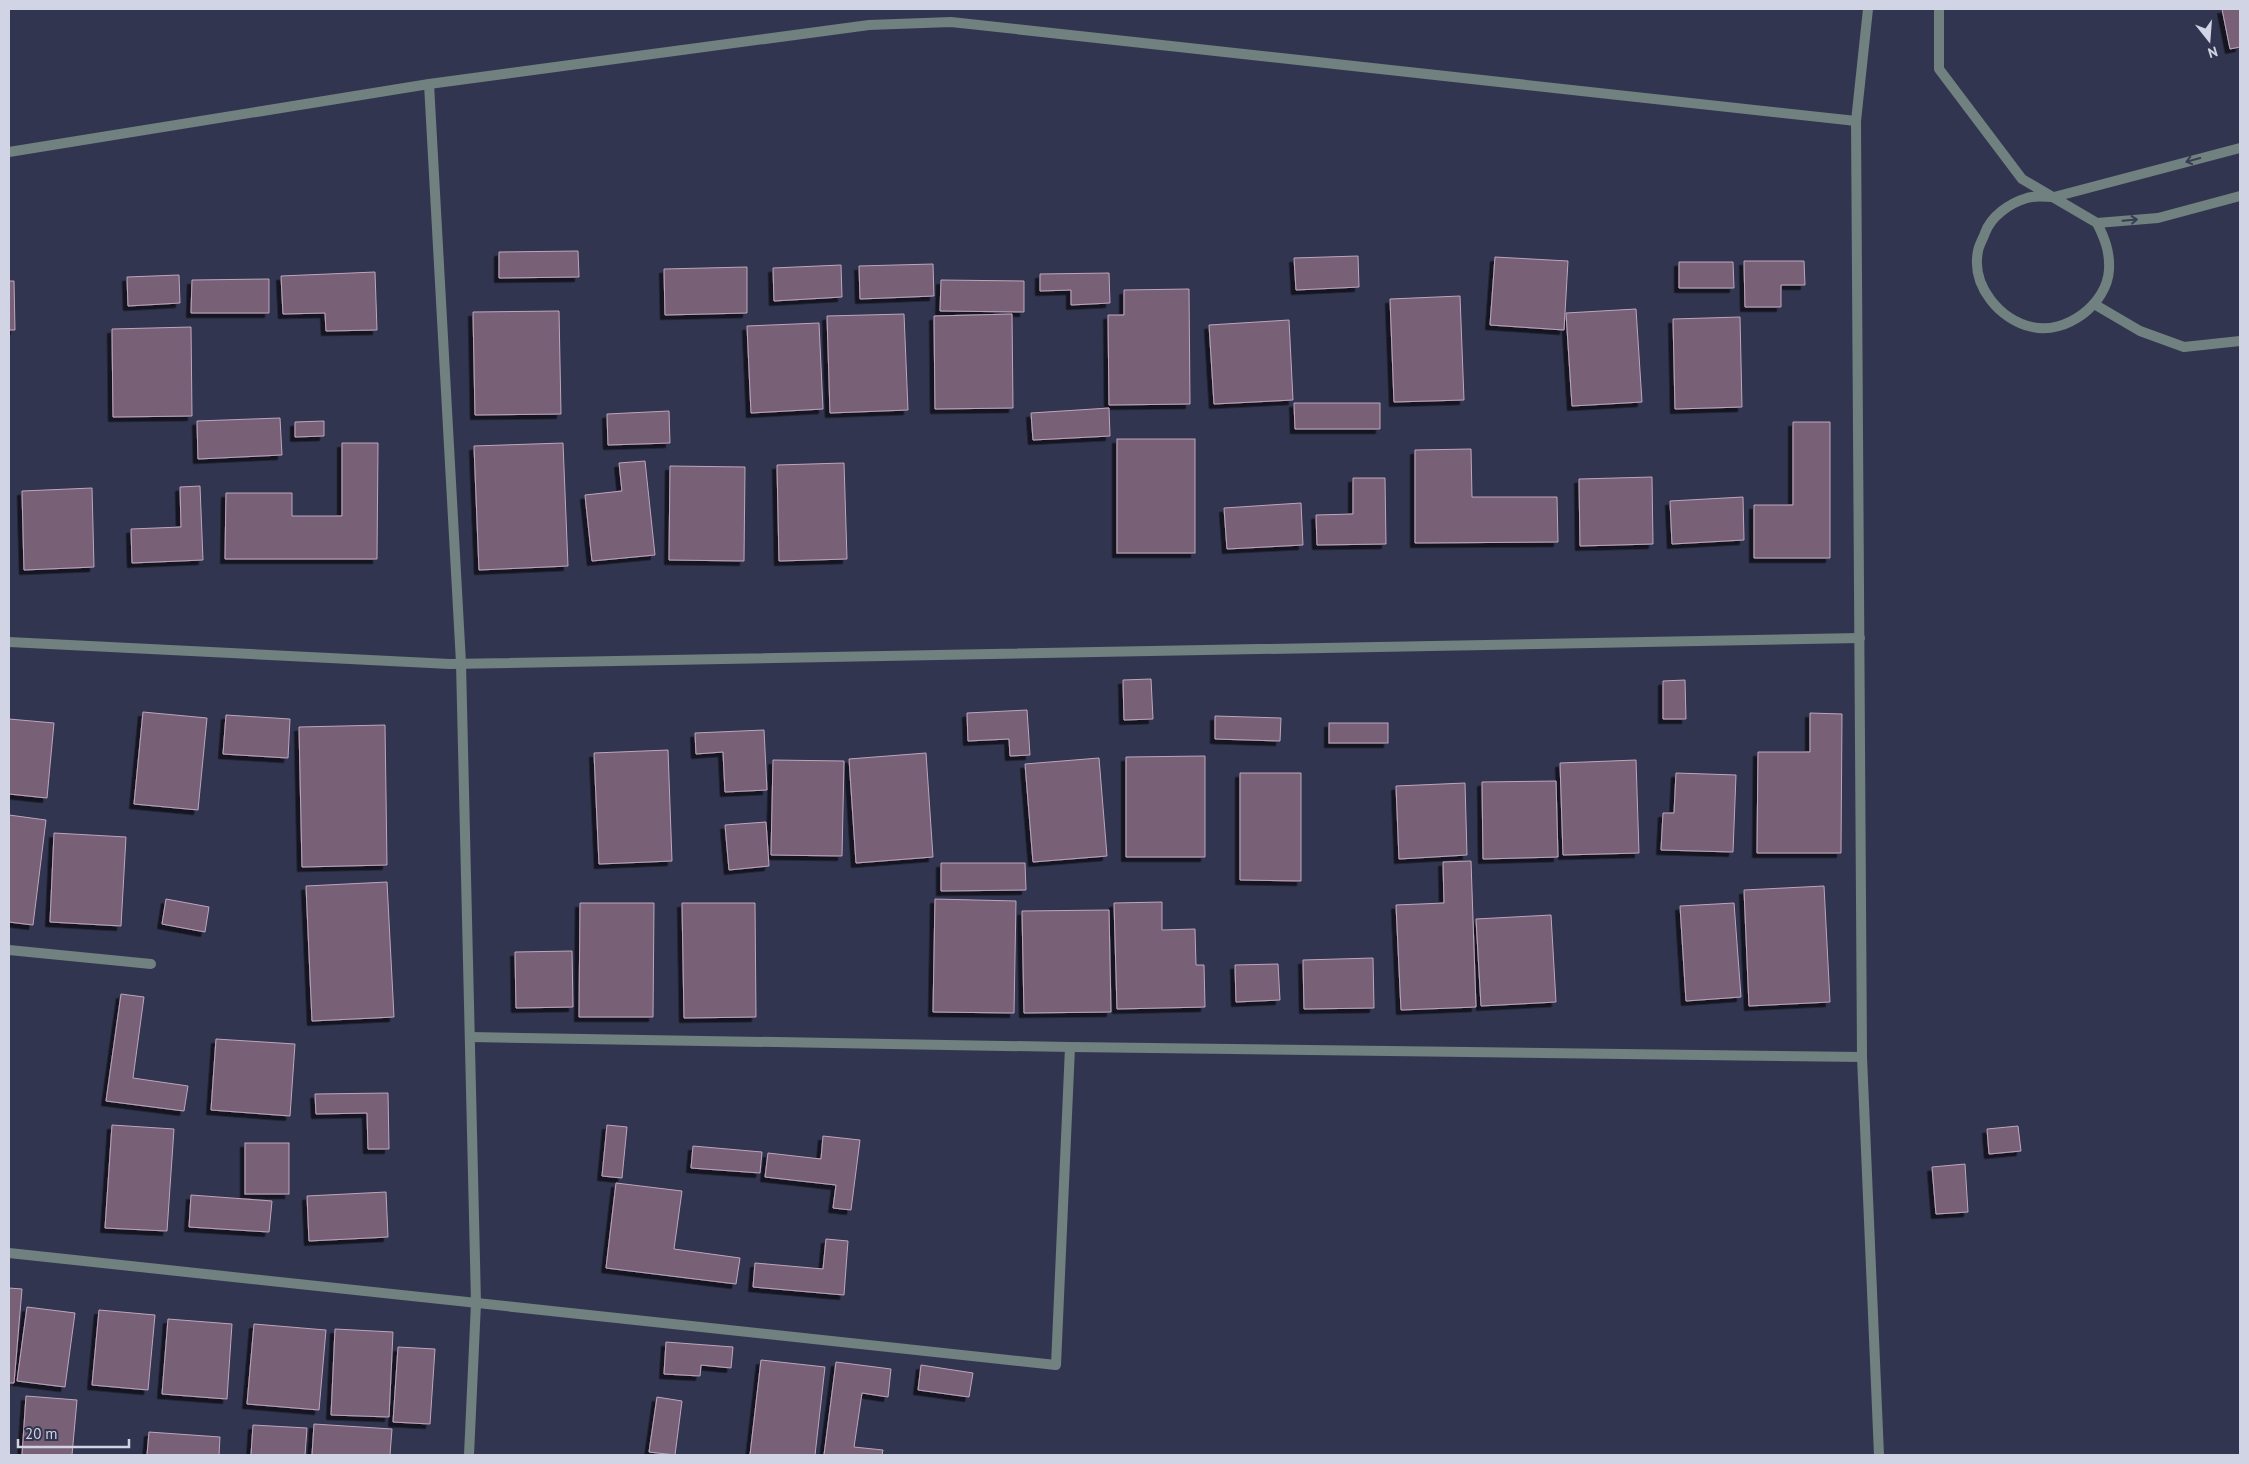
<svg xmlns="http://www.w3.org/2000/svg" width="2249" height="1464" font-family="'PT Sans',sans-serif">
  <defs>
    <filter id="shadow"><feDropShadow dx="-4.5" dy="4.5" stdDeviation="0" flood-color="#0009"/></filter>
  </defs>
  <rect width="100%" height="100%" fill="#32354f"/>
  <!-- building -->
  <g fill="#786077" stroke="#bea5bd" filter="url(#shadow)">
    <path d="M2222 9H2240V47L2230 49Z"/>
    <path d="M578 251 579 277 499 278V252Z"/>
    <path d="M1358 256 1359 287 1296 290 1294 258Z"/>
    <path d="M1495 257 1568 261 1564 330 1490 325Z"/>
    <path d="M1744 261H1804L1805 285H1781V307H1745Z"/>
    <path d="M1679 262H1733L1734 288H1679Z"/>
    <path d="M933 264 934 296 860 299 859 266Z"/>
    <path d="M841 265 842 297 774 301 773 268Z"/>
    <path d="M747 267V313L665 315 664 269Z"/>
    <path d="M375 272 377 330 326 331 325 313 283 314 281 276Z"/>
    <path d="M1109 273 1110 303 1071 305V290L1040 291V274Z"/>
    <path d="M179 275 180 303 128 306 127 277Z"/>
    <path d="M269 279V313H191L192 280Z"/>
    <path d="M941 280 1024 281V312L940 311Z"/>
    <path d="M9 281H14L15 330H9Z"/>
    <path d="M1189 289 1190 404 1109 405 1108 315H1124V290Z"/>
    <path d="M1460 296 1464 400 1394 402 1390 299Z"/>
    <path d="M1636 309 1642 402 1572 406 1566 313Z"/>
    <path d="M559 311 561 414 475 415 473 312Z"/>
    <path d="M904 314 908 410 830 413 827 316Z"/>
    <path d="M1012 314 1013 408 935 409 934 316Z"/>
    <path d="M1740 317 1742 407 1675 409 1673 319Z"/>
    <path d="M1289 320 1293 400 1214 404 1209 325Z"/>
    <path d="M819 323 823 409 751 413 747 326Z"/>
    <path d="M191 327 192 416 113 417 112 329Z"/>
    <path d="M1294 403H1380V429H1295Z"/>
    <path d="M1109 408 1110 436 1033 440 1031 413Z"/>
    <path d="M669 411 670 443 608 445 607 414Z"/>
    <path d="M280 418 282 455 198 459 197 421Z"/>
    <path d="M324 421V436L295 437V422Z"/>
    <path d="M1793 422H1830V558H1754V505H1793Z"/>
    <rect x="1117" y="439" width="78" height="114"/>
    <path d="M342 443H378L377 559H225L226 493H292V516H342Z"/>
    <path d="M563 443 568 566 479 570 474 446Z"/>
    <path d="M1471 449 1472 497H1557L1558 542 1415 543V450Z"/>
    <path d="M645 461 655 555 592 561 585 495 622 491 619 463Z"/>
    <path d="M844 463 847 559 779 561 777 465Z"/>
    <path d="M670 466 745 467 744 561 669 560Z"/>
    <path d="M1652 477 1653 544 1580 546 1579 479Z"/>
    <path d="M1353 478H1385L1386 544 1317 545 1316 515 1353 514Z"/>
    <path d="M200 486 203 560 132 563 131 529 181 527 180 487Z"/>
    <path d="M92 488 94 567 24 570 22 491Z"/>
    <path d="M1743 497 1744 540 1672 544 1670 501Z"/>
    <path d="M1301 503 1303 545 1227 549 1224 508Z"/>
    <path d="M1151 679 1153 719 1124 720 1123 680Z"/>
    <path d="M1685 680 1686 719H1663V681Z"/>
    <path d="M1027 710 1030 755 1010 756 1009 739 968 741 967 713Z"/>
    <path d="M143 712 207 718 198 810 134 804Z"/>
    <path d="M1810 713 1842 714 1841 853H1757L1758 752H1810Z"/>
    <path d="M226 715 290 719 288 758 223 754Z"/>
    <path d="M1215 716 1281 718 1280 741 1215 739Z"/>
    <path d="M9 719 54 723 47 798 9 794Z"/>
    <rect x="1329" y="723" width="59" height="20"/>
    <path d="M385 725 387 865 302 867 299 727Z"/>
    <path d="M764 730 767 790 725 792 723 752 696 754 695 733Z"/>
    <path d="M668 750 672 861 599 864 594 753Z"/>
    <path d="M926 753 933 857 856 863 849 759Z"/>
    <path d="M1205 756V857H1126V757Z"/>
    <path d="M1099 758 1107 856 1033 862 1025 764Z"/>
    <path d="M773 760 844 761 842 856 771 855Z"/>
    <path d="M1636 760 1639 853 1563 855 1560 763Z"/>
    <path d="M1240 773H1301V881L1240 880Z"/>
    <path d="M1676 773 1736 775 1733 852 1661 850 1663 813H1674Z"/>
    <path d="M1556 781 1558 857 1483 859 1482 782Z"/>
    <path d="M1465 783 1467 855 1399 859 1396 786Z"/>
    <path d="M9 815 46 820 33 925 9 922Z"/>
    <path d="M766 822 769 866 729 870 725 825Z"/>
    <path d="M54 833 126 837 121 926 50 922Z"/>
    <path d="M1471 861 1476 1007 1401 1010 1396 905 1444 903 1443 862Z"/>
    <path d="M941 863H1025L1026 890 941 891Z"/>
    <path d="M387 882 394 1017 312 1021 306 886Z"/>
    <path d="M1824 886 1830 1002 1749 1006 1744 890Z"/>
    <path d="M166 899 209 907 205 932 162 924Z"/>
    <path d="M935 899 1016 901 1014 1013 933 1012Z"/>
    <path d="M1162 902V930L1195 929 1196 965H1204L1205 1007 1117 1009 1114 903Z"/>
    <path d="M580 903H654L653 1017H579Z"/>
    <path d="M682 903H755L756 1017 684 1018Z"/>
    <path d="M1734 903 1741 997 1686 1001 1680 906Z"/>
    <path d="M1109 910 1111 1012 1024 1013 1022 911Z"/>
    <path d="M1551 915 1556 1002 1481 1006 1476 919Z"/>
    <path d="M572 951 573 1007 516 1008 515 952Z"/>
    <path d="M1373 958 1374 1008 1304 1009 1303 960Z"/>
    <path d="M1278 964 1280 1000 1236 1002 1235 965Z"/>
    <path d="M121 994 144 997 133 1078 188 1086 184 1111 106 1101Z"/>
    <path d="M216 1039 295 1044 290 1116 211 1110Z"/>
    <path d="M388 1093 389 1149H368L367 1113 316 1114 315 1094Z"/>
    <path d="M112 1125 174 1129 167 1231 105 1228Z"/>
    <path d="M607 1125 627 1127 622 1178 602 1176Z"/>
    <path d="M2018 1126 2021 1151 1989 1154 1987 1129Z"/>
    <path d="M823 1136 860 1140 851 1210 833 1208 836 1185 765 1177 768 1153 821 1159Z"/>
    <rect x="245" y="1143" width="44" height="51"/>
    <path d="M693 1146 762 1152 760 1173 691 1168Z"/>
    <path d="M1965 1164 1968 1212 1936 1214 1932 1167Z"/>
    <path d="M616 1183 682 1191 674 1249 740 1258 736 1284 606 1268Z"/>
    <path d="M386 1192 388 1237 309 1241 307 1196Z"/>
    <path d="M191 1195 272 1201 269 1232 189 1227Z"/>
    <path d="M826 1239 848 1241 844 1295 753 1287 755 1263 823 1269Z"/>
    <path d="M9 1288 22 1289 14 1383H9Z"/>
    <path d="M27 1307 75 1313 65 1387 17 1381Z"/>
    <path d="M99 1310 155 1315 148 1390 92 1385Z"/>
    <path d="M168 1319 232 1324 227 1399 162 1394Z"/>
    <path d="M254 1324 326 1330 319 1410 247 1404Z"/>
    <path d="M335 1329 393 1332 389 1417 331 1415Z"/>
    <path d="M666 1342 733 1347 731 1368 701 1365 700 1376 664 1374Z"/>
    <path d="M398 1347 435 1349 430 1424 393 1422Z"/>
    <path d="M761 1360 825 1367 815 1455H750Z"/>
    <path d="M836 1362 891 1369 888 1397 862 1393 854 1447 883 1450 882 1455H824Z"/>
    <path d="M921 1365 973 1373 969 1397 918 1390Z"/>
    <path d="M26 1396 77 1400 72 1455H22Z"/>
    <path d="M657 1397 682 1401 675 1455 649 1452Z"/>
    <path d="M314 1424 392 1429 390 1455H312Z"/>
    <path d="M253 1425 307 1428 305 1455H251Z"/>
    <path d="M149 1432 220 1437 219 1455H147Z"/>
  </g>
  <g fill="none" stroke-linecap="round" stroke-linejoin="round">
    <!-- lane -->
    <g stroke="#708180" stroke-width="10">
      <path d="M1939 9V69L2022 179 2097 223 2158 218 2240 196"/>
      <path d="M2097 223C2105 239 2110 252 2109 270 2107 304 2066 335 2032 327 2000 320 1971 286 1978 251 1979 245 1983 239 1985 233 1991 216 2010 203 2027 198 2035 195 2046 197 2054 197L2240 148"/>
      <path d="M2094 304 2140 331 2184 347 2240 341"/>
    </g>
    <!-- street -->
    <g stroke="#708180" stroke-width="10">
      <path d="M1868 9 1856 121 1862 1057 1879 1455"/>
      <path d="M429 84 461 663 476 1303 469 1455"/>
      <path d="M9 152 429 84 869 25 951 22 1856 121"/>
      <path d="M9 642 450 664 1860 638"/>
      <path d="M9 950 151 964"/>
      <path d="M470 1037 1070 1047 1862 1057"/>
      <path d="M9 1253 1056 1365 1070 1047"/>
    </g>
  </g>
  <!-- one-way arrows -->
  <defs><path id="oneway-shaft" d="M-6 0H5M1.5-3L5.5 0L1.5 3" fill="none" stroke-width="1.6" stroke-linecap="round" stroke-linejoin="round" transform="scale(1.25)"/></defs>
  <g stroke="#383d54">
    <use href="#oneway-shaft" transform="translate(2193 160) rotate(165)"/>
    <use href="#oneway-shaft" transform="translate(2130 220) rotate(-5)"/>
  </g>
  <!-- border -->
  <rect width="2249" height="1464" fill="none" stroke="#d1d4e4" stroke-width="20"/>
  <!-- north arrow -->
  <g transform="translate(2209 40) rotate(163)" stroke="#32354f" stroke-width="4" paint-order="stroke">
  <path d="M0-4L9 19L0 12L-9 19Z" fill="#d1d4e4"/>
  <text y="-8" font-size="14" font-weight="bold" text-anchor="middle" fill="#d1d4e4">N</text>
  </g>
  <!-- scale -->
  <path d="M18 1439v8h111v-8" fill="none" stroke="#d1d4e4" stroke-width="2.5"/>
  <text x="25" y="1439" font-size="15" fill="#d1d4e4" stroke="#32354f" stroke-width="4" paint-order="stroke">20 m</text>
</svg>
